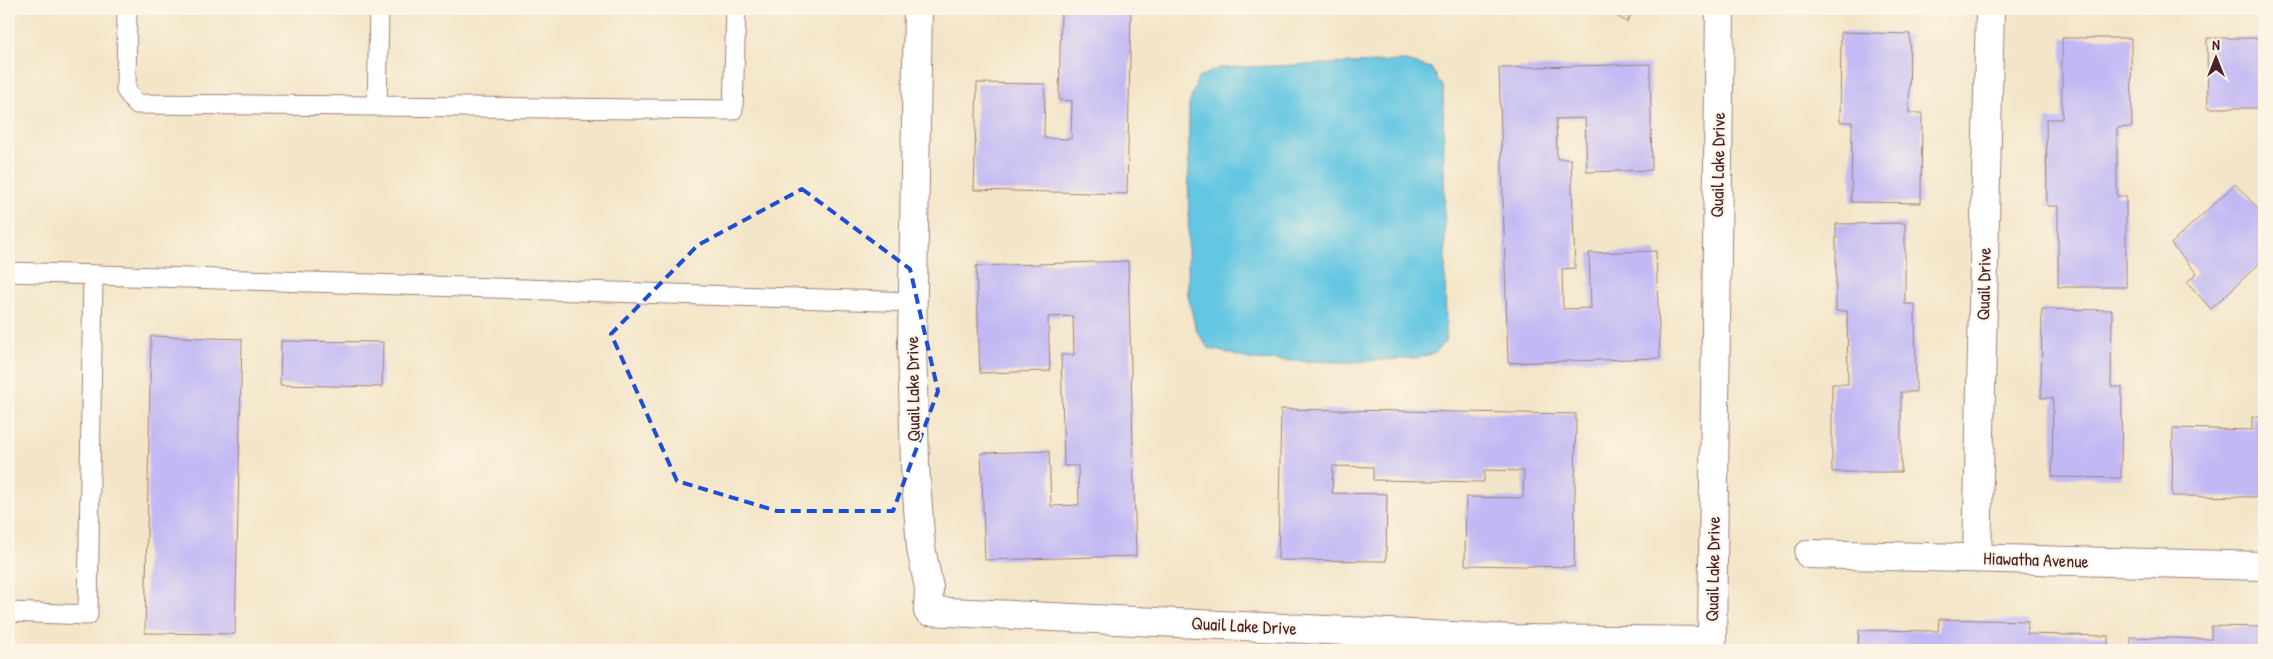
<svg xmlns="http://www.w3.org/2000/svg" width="2273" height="659" font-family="'Patrick Hand',sans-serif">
  <rect width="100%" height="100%" fill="#fcf5e5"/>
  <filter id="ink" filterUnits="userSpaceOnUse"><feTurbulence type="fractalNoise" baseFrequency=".02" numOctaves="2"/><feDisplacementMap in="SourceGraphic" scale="10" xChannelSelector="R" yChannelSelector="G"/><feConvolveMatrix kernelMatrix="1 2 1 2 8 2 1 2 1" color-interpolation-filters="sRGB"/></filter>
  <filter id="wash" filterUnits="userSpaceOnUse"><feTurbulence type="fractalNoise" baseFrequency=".0096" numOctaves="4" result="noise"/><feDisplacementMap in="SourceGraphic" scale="20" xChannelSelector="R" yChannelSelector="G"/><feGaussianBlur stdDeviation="1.12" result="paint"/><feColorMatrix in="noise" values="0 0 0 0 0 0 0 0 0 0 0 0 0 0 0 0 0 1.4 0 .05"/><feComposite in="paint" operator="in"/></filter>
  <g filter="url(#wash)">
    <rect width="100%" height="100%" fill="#f3e5c8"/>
    <!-- water -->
    <path fill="#64c6e2" stroke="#577286" d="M1406 61 1431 68 1443 88 1446 340 1435 353 1415 358 1349 362 1253 360 1208 348 1196 330 1188 295 1189 105 1198 78 1219 68Z"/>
    <g id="blocks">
      <!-- building -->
      <g fill="#c2b9f4">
        <path d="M1061 9H1131L1127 194 974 190 977 83 1045 84 1044 138 1071 139 1072 101 1059 100Z"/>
        <path d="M1190 9H1224L1225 10 1191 12Z"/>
        <path d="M1604 9H1634L1627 22Z"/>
        <path d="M1841 32 1910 34 1909 113H1922L1921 203 1851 202 1852 122H1840Z"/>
        <path d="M2062 38H2131L2132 127 2117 128V196H2126V287H2058V206H2047L2046 119H2062Z"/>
        <path d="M2207 38H2264V108H2208Z"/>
        <path d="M1650 64 1652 170 1587 172 1585 118 1556 119 1557 159H1571L1575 268 1562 269 1563 309 1591 308 1589 253 1656 251 1660 358 1508 363 1499 68Z"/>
        <path d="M2235 184 2264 215V259L2211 309 2187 282 2197 273 2171 244Z"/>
        <path d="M1905 223V304H1915L1916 392H1901V472H1832V384H1848L1847 311H1836V224Z"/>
        <path d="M1128 261 1136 556 985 560 981 453 1049 451 1051 506 1079 505 1078 466H1064L1061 355H1074L1073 316 1048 317 1050 371 980 373 976 266Z"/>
        <path d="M2042 309 2112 310 2111 387H2122L2121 478 2052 477 2053 398H2041Z"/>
        <path d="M151 336 242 339 235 634 145 633Z"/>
        <path d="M281 341 383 342 382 387 280 385Z"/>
        <path d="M1281 409 1576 414 1574 567 1465 565 1466 497 1523 498 1524 471 1484 470V482L1373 480V467L1333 466 1332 493 1387 494 1386 561 1278 560Z"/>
        <path d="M2252 417H2264L2263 497 2172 496 2173 428 2252 430Z"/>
        <path d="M1939 619 2028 621 2027 634 2108 636V650H1858L1859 630 1938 631Z"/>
        <path d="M2211 626 2264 627V650H2131V637L2211 639Z"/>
      </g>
    </g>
  </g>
  <g filter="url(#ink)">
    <use href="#blocks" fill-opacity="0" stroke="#9e827a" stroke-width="1"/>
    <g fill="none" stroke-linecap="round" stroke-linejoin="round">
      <!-- service casing -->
      <g stroke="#9e827a" stroke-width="21">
        <g id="service">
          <path d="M127 9 126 90 136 104 377 106"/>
          <path d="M379 9 377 106 733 110 736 9"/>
          <path d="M9 272 912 302"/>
          <path d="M9 612 88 615 93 275"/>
        </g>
      </g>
      <!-- minor casing -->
      <g stroke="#9e827a" stroke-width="30">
        <g id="minor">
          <path d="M918 9 912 343 915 466 921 548 929 588 928 611 1514 639 1712 641 1720 9"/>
          <path d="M1809 554 2264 566"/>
          <path d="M1977 558 1990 9"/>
        </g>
      </g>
      <!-- service -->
      <use href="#service" stroke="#fff" stroke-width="19"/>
      <!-- minor -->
      <use href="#minor" stroke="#fff" stroke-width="28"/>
    </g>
  </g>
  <!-- marked area -->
  <path fill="none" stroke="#1d4ed8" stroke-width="4" stroke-dasharray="10 6" stroke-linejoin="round" d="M802 189 910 269 938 391 893 511H777L677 481 611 334 698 245Z"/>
  <g text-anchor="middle" stroke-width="4" stroke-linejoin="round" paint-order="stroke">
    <!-- street labels -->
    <g font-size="18" fill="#4a1f2b" stroke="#fcf5e5">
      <text transform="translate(1718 165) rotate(-89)" y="6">Quail Lake Drive</text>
      <text transform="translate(1984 284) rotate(-89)" y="6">Quail Drive</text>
      <text transform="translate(913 389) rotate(-91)" y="6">Quail Lake Drive</text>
      <text transform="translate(2036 560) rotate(2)" y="6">Hiawatha Avenue</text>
      <text transform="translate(1713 569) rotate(-89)" y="6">Quail Lake Drive</text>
      <text transform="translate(1244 626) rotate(3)" y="6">Quail Lake Drive</text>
    </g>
  </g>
  <!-- margin -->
  <rect width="2273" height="659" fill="none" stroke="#fcf5e5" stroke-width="30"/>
  <!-- north arrow -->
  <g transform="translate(2216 58)" stroke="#fcf5e5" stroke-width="4" paint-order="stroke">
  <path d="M0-4L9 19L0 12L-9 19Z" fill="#4a1f2b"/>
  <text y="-8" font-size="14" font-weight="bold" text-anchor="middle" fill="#4a1f2b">N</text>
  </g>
</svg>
